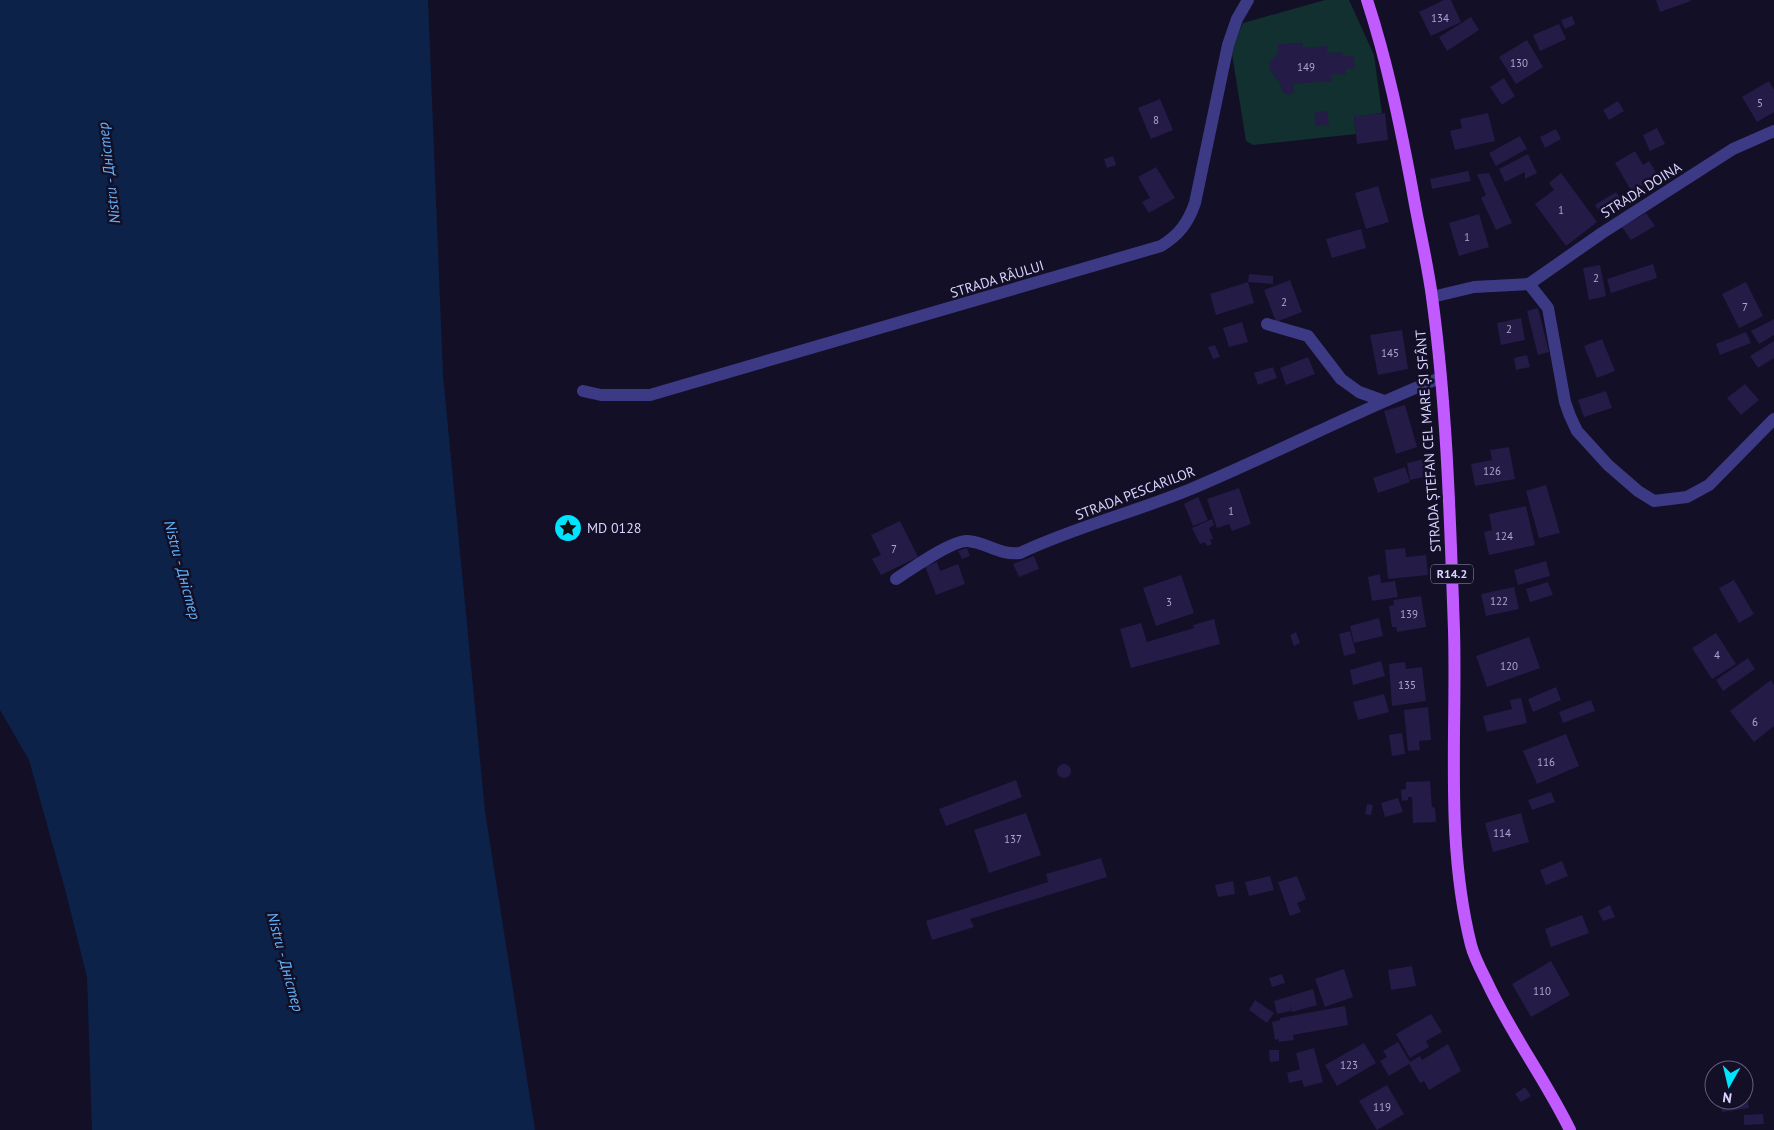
<svg xmlns="http://www.w3.org/2000/svg" width="1774" height="1130" font-family="'PT Sans',sans-serif">
  <rect width="100%" height="100%" fill="#130f26"/>
  <!-- green -->
  <path fill="#12302f" d="M1325 0H1349L1374 55 1382 113 1354 117 1356 134 1253 145 1246 141 1232 54 1235 41 1243 23Z"/>
  <!-- water -->
  <path fill="#0c2248" d="M0 0H428L443 375 485 811 535 1130H92L87 977 65 889 29 760 0 710Z"/>
  <!-- building -->
  <g fill="#241b47">
    <path d="M1444 0H1451L1461 22 1431 36 1419 12Z"/>
    <path d="M1656 0H1690L1691 1 1660 12Z"/>
    <path d="M1572 16 1575 24 1565 29 1561 20Z"/>
    <path d="M1471 17 1479 30 1447 51 1439 37Z"/>
    <path d="M1559 24 1566 39 1540 51 1533 35Z"/>
    <path d="M1527 40 1543 67 1516 84 1499 57Z"/>
    <path d="M1303 43V48L1327 46V53L1342 52 1343 56H1354L1355 68 1346 69V74L1331 75 1332 81 1294 84V92L1289 95 1282 92 1280 83 1271 72 1269 63 1278 53V44Z"/>
    <path d="M1504 78 1515 96 1502 105 1490 87Z"/>
    <path d="M1769 81 1774 90V112L1757 122 1742 97Z"/>
    <path d="M1160 99 1173 130 1151 139 1138 108Z"/>
    <path d="M1618 101 1624 111 1609 120 1603 110Z"/>
    <path d="M1327 111 1329 125 1316 126 1314 113Z"/>
    <path d="M1385 113 1388 140 1357 144 1354 116Z"/>
    <path d="M1488 113 1495 141 1455 150 1450 131 1462 128 1460 119Z"/>
    <path d="M1657 128 1665 144 1650 151 1643 135Z"/>
    <path d="M1556 129 1561 139 1545 148 1540 137Z"/>
    <path d="M1520 136 1527 149 1496 166 1489 153Z"/>
    <path d="M1635 151 1643 165 1649 161 1658 176 1632 192 1615 163Z"/>
    <path d="M1528 154 1537 173 1525 179V172L1505 182 1499 169Z"/>
    <path d="M1113 156 1116 165 1107 168 1104 159Z"/>
    <path d="M1156 167 1175 198 1149 213 1142 202 1150 198 1138 177Z"/>
    <path d="M1468 171 1471 181 1432 189 1430 179Z"/>
    <path d="M1489 173 1512 223 1496 230 1481 198 1486 195 1477 174Z"/>
    <path d="M1561 173 1597 222 1566 246 1535 204 1554 190 1549 183Z"/>
    <path d="M1378 186 1389 222 1366 229 1355 193Z"/>
    <path d="M1616 192 1626 206 1605 220 1595 205Z"/>
    <path d="M1646 213 1655 226 1631 240 1622 227Z"/>
    <path d="M1479 214 1489 247 1459 256 1449 223Z"/>
    <path d="M1361 229 1366 248 1332 258 1326 239Z"/>
    <path d="M1653 264 1657 278 1611 293 1607 279Z"/>
    <path d="M1600 265 1606 296 1589 300 1583 268Z"/>
    <path d="M1249 274 1273 276V284L1248 282Z"/>
    <path d="M1290 280 1302 312 1276 322 1264 290Z"/>
    <path d="M1248 282 1254 303 1216 315 1210 294Z"/>
    <path d="M1746 282 1763 316 1739 328 1722 294Z"/>
    <path d="M1538 308 1549 352 1538 355 1527 311Z"/>
    <path d="M1521 318 1525 340 1501 345 1497 323Z"/>
    <path d="M1774 319V335L1759 344 1751 331Z"/>
    <path d="M1242 322 1248 342 1229 347 1223 328Z"/>
    <path d="M1402 330 1408 369 1378 375 1370 335Z"/>
    <path d="M1746 332 1751 343 1720 355 1716 344Z"/>
    <path d="M1602 339 1615 371 1597 378 1584 346Z"/>
    <path d="M1774 341V358L1758 368 1750 356Z"/>
    <path d="M1215 345 1220 357 1213 359 1208 347Z"/>
    <path d="M1527 355 1530 367 1516 370 1514 358Z"/>
    <path d="M1308 357 1315 374 1286 385 1280 368Z"/>
    <path d="M1273 367 1277 378 1258 385 1254 373Z"/>
    <path d="M1745 384 1759 400 1741 415 1727 398Z"/>
    <path d="M1606 391 1612 408 1584 417 1578 400Z"/>
    <path d="M1405 405 1417 447 1396 454 1384 411Z"/>
    <path d="M1509 447 1515 479 1475 486 1471 464 1492 460 1490 450Z"/>
    <path d="M1433 457 1437 474 1410 480 1407 463Z"/>
    <path d="M1405 467 1410 482 1378 493 1373 478Z"/>
    <path d="M1546 485 1560 533 1539 538 1526 491Z"/>
    <path d="M1239 488 1251 524 1232 531 1229 524 1217 528 1207 499Z"/>
    <path d="M1198 497 1208 520 1193 526 1184 504Z"/>
    <path d="M1526 506 1535 545 1489 555 1484 532 1492 530 1489 514Z"/>
    <path d="M1212 519 1214 525 1209 528 1213 539 1210 540 1212 544 1207 546 1205 542 1200 544 1192 528Z"/>
    <path d="M900 521 918 557 881 575 872 559 881 555 871 535Z"/>
    <path d="M967 548 970 556 962 559 958 551Z"/>
    <path d="M1405 548 1406 557 1426 555 1428 575 1388 579 1385 550Z"/>
    <path d="M1034 556 1039 569 1019 577 1013 564Z"/>
    <path d="M1546 561 1550 576 1518 585 1514 570Z"/>
    <path d="M937 562 940 571 958 564 965 584 936 595 925 566Z"/>
    <path d="M1380 574 1381 583 1395 581 1398 597 1372 601 1368 577Z"/>
    <path d="M1181 575 1194 613 1156 626 1143 588Z"/>
    <path d="M1734 580 1754 614 1739 623 1719 588Z"/>
    <path d="M1548 582 1553 595 1530 602 1526 589Z"/>
    <path d="M1514 587 1519 609 1486 616 1481 594Z"/>
    <path d="M1421 596 1426 627 1397 632 1396 627H1392L1389 606 1394 605 1393 600Z"/>
    <path d="M1379 618 1383 636 1354 643 1350 626Z"/>
    <path d="M1214 619 1220 644 1131 668 1120 629 1141 623 1147 642 1194 628 1193 625Z"/>
    <path d="M1350 631 1356 653 1344 656 1339 634Z"/>
    <path d="M1296 632 1300 643 1294 646 1290 635Z"/>
    <path d="M1716 633 1736 664 1712 679 1692 648Z"/>
    <path d="M1529 637 1540 668 1487 687 1476 656Z"/>
    <path d="M1748 658 1755 669 1723 691 1716 680Z"/>
    <path d="M1381 661 1385 676 1353 685 1350 670Z"/>
    <path d="M1405 662 1406 669 1422 667 1426 701 1392 706 1389 664Z"/>
    <path d="M1771 680 1774 685V726L1754 742 1730 711Z"/>
    <path d="M1556 687 1561 700 1533 712 1528 699Z"/>
    <path d="M1384 694 1389 712 1358 720 1353 702Z"/>
    <path d="M1521 698 1527 723 1487 732 1483 716 1512 709 1510 700Z"/>
    <path d="M1591 700 1595 711 1563 723 1559 712Z"/>
    <path d="M1428 707 1431 740 1419 741 1420 750 1408 751 1404 710Z"/>
    <path d="M1402 733 1405 754 1392 756 1389 735Z"/>
    <path d="M1566 734 1579 766 1537 784 1523 751Z"/>
    <circle cx="1064" cy="771" r="7"/>
    <path d="M1016 780 1022 797 946 826 939 809Z"/>
    <path d="M1430 781 1432 807 1435 808 1436 822 1413 823 1412 797H1408V800L1402 801 1401 790 1406 789V782Z"/>
    <path d="M1551 792 1555 802 1532 810 1528 800Z"/>
    <path d="M1398 798 1403 812 1385 817 1381 803Z"/>
    <path d="M1367 804 1373 805 1371 815 1365 814Z"/>
    <path d="M1026 813 1041 855 989 873 974 830Z"/>
    <path d="M1521 813 1529 842 1493 852 1485 823Z"/>
    <path d="M1101 858 1107 877 970 919 974 927 932 940 926 921 1048 882 1046 874Z"/>
    <path d="M1562 861 1568 876 1546 885 1540 870Z"/>
    <path d="M1270 876 1274 890 1249 896 1245 882Z"/>
    <path d="M1297 876 1306 899 1297 903 1301 912 1290 916 1278 882Z"/>
    <path d="M1233 881 1235 894 1218 897 1215 885Z"/>
    <path d="M1610 905 1615 917 1603 921 1598 911Z"/>
    <path d="M1582 915 1589 933 1551 947 1545 929Z"/>
    <path d="M1551 961 1570 995 1531 1017 1512 984Z"/>
    <path d="M1412 966 1416 986 1391 990 1388 970Z"/>
    <path d="M1344 969 1353 997 1325 1007 1315 979Z"/>
    <path d="M1282 974 1285 983 1272 987 1269 978Z"/>
    <path d="M1313 989 1317 1005 1292 1012 1290 1004 1291 1011 1277 1014 1274 1001Z"/>
    <path d="M1255 1000 1274 1013 1267 1023 1249 1010Z"/>
    <path d="M1345 1006 1348 1025 1293 1035 1294 1040 1279 1042 1278 1039 1275 1040 1272 1022 1280 1020V1018Z"/>
    <path d="M1431 1014 1442 1032 1426 1041 1429 1047 1410 1058 1396 1034Z"/>
    <path d="M1398 1042 1410 1062 1420 1056 1422 1060 1448 1044 1461 1071 1429 1090 1424 1081 1420 1083 1409 1064 1389 1076 1380 1061 1387 1057 1383 1051Z"/>
    <path d="M1364 1043 1376 1063 1337 1086 1325 1065Z"/>
    <path d="M1314 1048 1323 1082 1304 1087 1302 1080 1289 1083 1287 1073 1300 1069 1296 1053Z"/>
    <path d="M1269 1050H1279V1061L1270 1062Z"/>
    <path d="M1744 1077 1749 1108 1722 1112 1720 1100H1744Z"/>
    <path d="M1387 1085 1404 1114 1377 1130 1359 1101Z"/>
    <path d="M1525 1087 1531 1096 1521 1102 1515 1094Z"/>
    <path d="M1763 1114 1764 1124 1744 1125V1115Z"/>
  </g>
  <g fill="none" stroke-linecap="round" stroke-linejoin="round">
    <!-- minor -->
    <g stroke="#3d3a85" stroke-width="12">
      <path d="M1529 284 1548 308 1565 402 1570 416 1577 431 1608 465 1638 491 1654 501 1687 497 1709 485 1774 419"/>
      <path d="M1529 284 1602 233 1733 149 1774 131"/>
      <path d="M1432 297 1474 287 1529 284"/>
      <path d="M1267 324 1308 336 1341 379 1359 392 1384 401"/>
      <path d="M583 391 601 395H650L1161 246C1179 235 1188 223 1195 203L1228 45 1237 19 1248 0"/>
      <path d="M896 579C910 570 953 539 968 541 988 543 998 555 1020 553 1075 527 1135 512 1191 489 1275 454 1356 411 1440 378"/>
    </g>
    <!-- major -->
    <path stroke="#c25bff" stroke-width="12" d="M1367 0C1387 61 1400 124 1412 188 1418 224 1427 260 1432 297 1447 407 1450 519 1454 630 1457 735 1445 841 1471 945 1474 957 1481 970 1487 982 1511 1034 1545 1079 1570 1130"/>
  </g>
  <!-- icons -->
  <defs>
    <g id="sight-disc" transform="scale(1.4375)"><circle r="9.5" fill="#00e5ff" stroke="#130f26"/><path d="M0-6L1.8-2.2L6-1.7L2.9 1.2L3.7 5.4L0 3.3L-3.7 5.4L-2.9 1.2L-6-1.7L-1.8-2.2Z" fill="#111"/></g>
  </defs>
  <g fill-rule="evenodd">
    <use href="#sight-disc" x="568" y="528"/>
  </g>
  <g text-anchor="middle" stroke-width="5" stroke-linejoin="round" paint-order="stroke">
    <!-- number labels -->
    <g font-size="11" fill="#aca6d1">
      <text x="1440" y="22">134</text>
      <text x="1519" y="67">130</text>
      <text x="1306" y="71">149</text>
      <text x="1760" y="107">5</text>
      <text x="1156" y="124">8</text>
      <text x="1561" y="214">1</text>
      <text x="1467" y="241">1</text>
      <text x="1596" y="282">2</text>
      <text x="1284" y="306">2</text>
      <text x="1745" y="311">7</text>
      <text x="1509" y="333">2</text>
      <text x="1390" y="357">145</text>
      <text x="1492" y="475">126</text>
      <text x="1231" y="515">1</text>
      <text x="1504" y="540">124</text>
      <text x="894" y="553">7</text>
      <text x="1499" y="605">122</text>
      <text x="1169" y="606">3</text>
      <text x="1409" y="618">139</text>
      <text x="1717" y="659">4</text>
      <text x="1509" y="670">120</text>
      <text x="1407" y="689">135</text>
      <text x="1755" y="726">6</text>
      <text x="1546" y="766">116</text>
      <text x="1502" y="837">114</text>
      <text x="1013" y="843">137</text>
      <text x="1542" y="995">110</text>
      <text x="1349" y="1069">123</text>
      <text x="1382" y="1111">119</text>
    </g>
    <!-- shield labels -->
    <rect fill="#130f26" stroke="#9e99be" stroke-width="1" x="1431" y="564.5" width="42" height="19" rx="4"/>
    <g font-size="12" font-weight="bold" fill="#d9d4ff">
      <text x="1452" y="578">R14.2</text>
    </g>
    <!-- street labels -->
    <g font-size="14" fill="#d9d4ff" stroke="#130f26">
      <text transform="translate(1641 190) rotate(-32)" y="5">STRADA DOINA</text>
      <text transform="translate(997 279) rotate(-17)" y="5">STRADA RÂULUI</text>
      <text transform="translate(1428 441) rotate(-94)" y="5">STRADA ȘTEFAN CEL MARE ȘI SFÂNT</text>
      <text transform="translate(1135 493) rotate(-21)" y="5">STRADA PESCARILOR</text>
    </g>
    <!-- poi labels -->
    <g font-size="14" fill="#d9d4ff" stroke="#130f26" text-anchor="start">
      <text x="587" y="533">MD 0128</text>
    </g>
    <!-- water labels -->
    <g font-size="15" font-style="italic" fill="#62b6ff" stroke="#130f26">
      <text transform="translate(109 173) rotate(-97)" y="5">Nistru - Дністер</text>
      <text transform="translate(182 570) rotate(75)" y="5">Nistru - Дністер</text>
      <text transform="translate(285 962) rotate(75)" y="5">Nistru - Дністер</text>
    </g>
  </g>
  <!-- north arrow -->
  <g transform="translate(1729 1085) rotate(188)"><circle r="24" fill="#130f26" stroke="#625e7d"/>
  <path d="M0-4L9 19L0 12L-9 19Z" fill="#00e5ff"/>
  <text y="-8" font-size="14" font-weight="bold" text-anchor="middle" fill="#d9d4ff">N</text>
  </g>
</svg>
